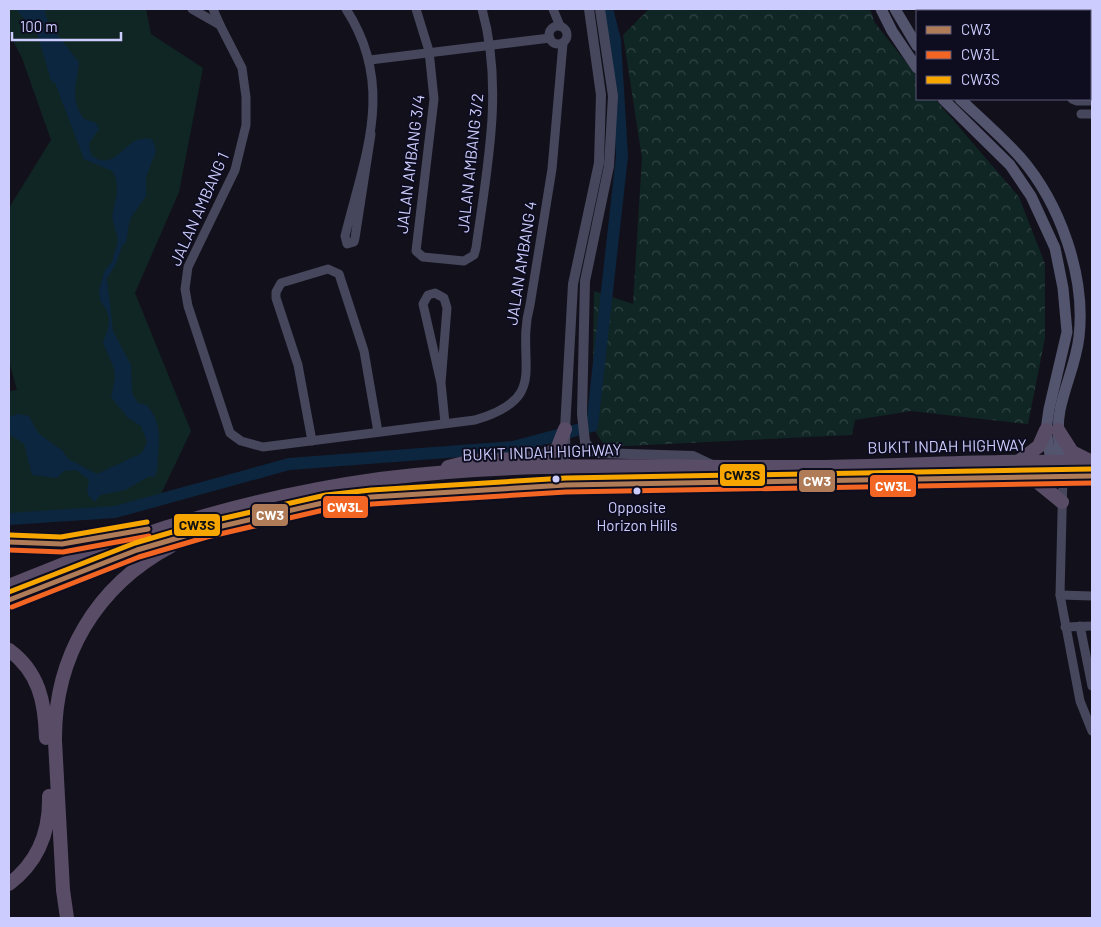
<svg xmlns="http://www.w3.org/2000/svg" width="1101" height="927" font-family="Barlow,sans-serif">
  <defs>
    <pattern id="forest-crowns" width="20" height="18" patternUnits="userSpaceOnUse" patternTransform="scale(1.25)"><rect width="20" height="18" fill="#102624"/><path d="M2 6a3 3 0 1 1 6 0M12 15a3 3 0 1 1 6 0" fill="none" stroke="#324445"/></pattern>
  </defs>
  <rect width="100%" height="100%" fill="#12111b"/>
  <!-- grass -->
  <path fill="#102624" d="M9 9H146L151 34 203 68 179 192 135 293 191 431 160 496 88 515 63 516 9 513V391L17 390 9 361V208L51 140 22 58 9 33Z"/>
  <!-- forest -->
  <path fill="url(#forest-crowns)" d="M649 9H870L875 23 917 76V99H935L1019 197 1045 264V338L1028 424 911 411 855 420 852 435 605 447 592 426 594 291 633 304 642 158 623 35Z"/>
  <!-- water -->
  <path fill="#0d263f" d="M16 9H44L49 24 79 62C77 83 69 99 84 119L96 123 99 129 89 143 91 155C119 176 124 130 153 140L156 151 146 177V196L130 219 126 242 122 246 116 264 107 279 113 331 131 365 132 393 138 403 147 405C160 421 160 436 158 455 157 464 159 469 154 478L150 476 125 490 100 495 95 502C85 494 87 491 89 480L76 470 64 471 57 478 32 475 24 444 9 434V417L18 414 29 416 38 433 63 451 68 459 97 474 142 453 147 442 141 426 128 418 111 397 115 379 114 368 103 343 108 329 109 319 107 311 100 300 99 290 105 270 112 262 118 240 112 217 117 193 116 178 112 171 84 159 55 83 51 81 38 36Z"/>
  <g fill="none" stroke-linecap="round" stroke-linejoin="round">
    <!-- river -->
    <path stroke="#0d263f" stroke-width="12" d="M9 519 115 512 289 464 513 447 592 426 622 156 615 40 607 9"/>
    <!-- minor -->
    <g stroke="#46475c" stroke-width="9">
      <path d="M192 9 220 25 242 68 246 97V125L235 170 188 267 185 289 188 306 230 433 241 441 263 447 475 420C553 397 514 363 530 305L552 169 563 43"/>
      <path d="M213 9 220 25"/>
      <path d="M346 9C396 86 365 155 345 236L347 244 354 242 355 238 371 134"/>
      <path d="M416 9 429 51 434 99 416 251 423 257 464 261 474 255 476 248C487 168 504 88 482 9"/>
      <path d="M553 9 560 26"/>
      <path d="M1072 11V9"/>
      <circle cx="558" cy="35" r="9"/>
      <path d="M370 60 550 38"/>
      <path d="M1072 99 1077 101H1092"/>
      <path d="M1081 114H1092"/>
      <path d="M441 383 423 304 428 295 435 293 444 298 447 308 441 383 445 423"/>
      <path d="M312 441 298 365 276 298V292L281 283 328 269 339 274 364 351 378 432"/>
      <path d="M1063 475 1060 595 1080 701 1092 731"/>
      <path d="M1060 595 1092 596"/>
      <path d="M1080 626 1092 686"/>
      <path d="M1065 627 1092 626"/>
    </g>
    <!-- tertiary -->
    <g stroke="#46475c" stroke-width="10">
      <path d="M600 9 613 96 609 166 585 281 582 414 585 442 590 449 598 453 693 456 712 465"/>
      <path d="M566 485 565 429 573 284 599 163 601 95 589 9"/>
    </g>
    <!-- secondary -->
    <g stroke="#53546e" stroke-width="11">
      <path d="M881 9 892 31 917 68"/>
      <path d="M895 9 917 46"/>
      <path d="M943 99 1010 165 1031 196 1055 248 1063 288 1067 332 1049 409 1046 430 1052 468"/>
      <path d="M960 99C980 118 1001 136 1020 157 1060 203 1086 276 1079 337 1076 363 1065 385 1060 410 1056 431 1060 451 1062 471"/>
    </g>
    <!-- trunk -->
    <g stroke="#594c66" stroke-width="14">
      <path d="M1058 430 1072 452 1090 461"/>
      <path d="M1018 462 1039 446 1046 430"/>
      <path d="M448 467 472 461 540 458 557 449 565 429"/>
      <path d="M1029 475 1062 502"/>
      <path d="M9 542C46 549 83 543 120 535"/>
      <path d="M9 586C46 571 84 555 122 542 205 513 293 491 380 479 524 460 671 468 816 467 908 466 1000 459 1092 463"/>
      <path d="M9 600 137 550 205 530 327 502 371 497 566 485 1092 476"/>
      <path d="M9 650C39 672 45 702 46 738"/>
      <path d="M9 884C38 862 50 833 49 796"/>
      <path d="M67 918 63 890 55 741C54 657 96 586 171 546"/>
    </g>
    <!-- bus-1 casing -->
    <g stroke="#0e0d1f" stroke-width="9">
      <g id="bus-1">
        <path d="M9 542 62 544 148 529"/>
        <path d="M9 600 137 550 205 530 327 502 371 497 566 485 1092 476"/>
      </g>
    </g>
    <!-- bus-2 casing -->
    <g stroke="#0e0d1f" stroke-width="9">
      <g id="bus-2">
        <path d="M9 550 63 552 149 536"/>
        <path d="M12 607 139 557 207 537 328 509 372 504 566 492 1092 483"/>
      </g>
    </g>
    <!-- bus-3 casing -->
    <g stroke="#0e0d1f" stroke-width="9">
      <g id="bus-3">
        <path d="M10 535 61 537 147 522"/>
        <path d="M9 592 135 543 203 523 326 495 371 490 566 478 1092 469"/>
      </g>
    </g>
    <!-- bus-1 -->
    <use href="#bus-1" stroke="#b07c57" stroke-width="5"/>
    <!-- bus-2 -->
    <use href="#bus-2" stroke="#f26522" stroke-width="5"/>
    <!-- bus-3 -->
    <use href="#bus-3" stroke="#f7a600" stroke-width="5"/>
  </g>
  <!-- markers -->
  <g fill="#ccccfe" stroke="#0e0d1f" stroke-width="2">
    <circle cx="556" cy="479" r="4.5"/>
    <circle cx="637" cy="491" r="4.5"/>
  </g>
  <g text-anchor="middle" stroke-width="4" stroke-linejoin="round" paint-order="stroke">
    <!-- bus labels -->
    <g font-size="15" fill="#ccccfe" stroke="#0e0d1f">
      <text x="637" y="513">Opposite<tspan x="637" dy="18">Horizon Hills</tspan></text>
    </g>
    <!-- street labels -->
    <g font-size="16" fill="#ccccfe" stroke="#0e0d1f">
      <text transform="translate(470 163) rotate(-84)" y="6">JALAN AMBANG 3/2</text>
      <text transform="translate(410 164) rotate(-83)" y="6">JALAN AMBANG 3/4</text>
      <text transform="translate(199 209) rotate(-66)" y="6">JALAN AMBANG 1</text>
      <text transform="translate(521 263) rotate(-81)" y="6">JALAN AMBANG 4</text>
      <text transform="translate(947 446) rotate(-1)" y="6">BUKIT INDAH HIGHWAY</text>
      <text transform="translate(542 452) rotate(-2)" y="6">BUKIT INDAH HIGHWAY</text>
    </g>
  </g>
  <g stroke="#0e0d1f" stroke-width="2">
    <rect x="719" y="463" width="47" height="24" rx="5" fill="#f7a600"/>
    <rect x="798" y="469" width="38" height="24" rx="5" fill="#b07c57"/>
    <rect x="869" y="474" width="48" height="24" rx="5" fill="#f26522"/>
    <rect x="322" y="495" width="47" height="24" rx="5" fill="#f26522"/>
    <rect x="251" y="503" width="38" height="24" rx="5" fill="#b07c57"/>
    <rect x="173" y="513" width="48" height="24" rx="5" fill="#f7a600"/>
  </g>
  <g font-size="14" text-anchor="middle" font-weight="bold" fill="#fff">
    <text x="817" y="486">CW3</text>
    <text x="893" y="491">CW3L</text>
    <text x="345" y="512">CW3L</text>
    <text x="270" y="520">CW3</text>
  </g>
  <g font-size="14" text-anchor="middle" font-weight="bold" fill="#111">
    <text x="742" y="480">CW3S</text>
    <text x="197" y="530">CW3S</text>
  </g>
  <!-- border -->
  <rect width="1101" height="927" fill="none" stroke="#ccccfe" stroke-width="20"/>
  <!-- legend -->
  <rect x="916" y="10" width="175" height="90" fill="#0e0d1f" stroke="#5a5978"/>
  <rect x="926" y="26" width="25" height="8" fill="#b07c57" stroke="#5a5978"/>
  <text x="961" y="35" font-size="15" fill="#ccccfe">CW3</text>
  <rect x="926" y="51" width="25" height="8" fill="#f26522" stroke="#5a5978"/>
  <text x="961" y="60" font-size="15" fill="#ccccfe">CW3L</text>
  <rect x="926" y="76" width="25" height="8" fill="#f7a600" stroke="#5a5978"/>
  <text x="961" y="85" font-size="15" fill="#ccccfe">CW3S</text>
  <!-- scale -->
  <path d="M12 32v8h109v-8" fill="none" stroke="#ccccfe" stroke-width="2.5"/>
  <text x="20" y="32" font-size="15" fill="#ccccfe" stroke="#0e0d1f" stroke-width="4" paint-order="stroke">100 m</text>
</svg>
